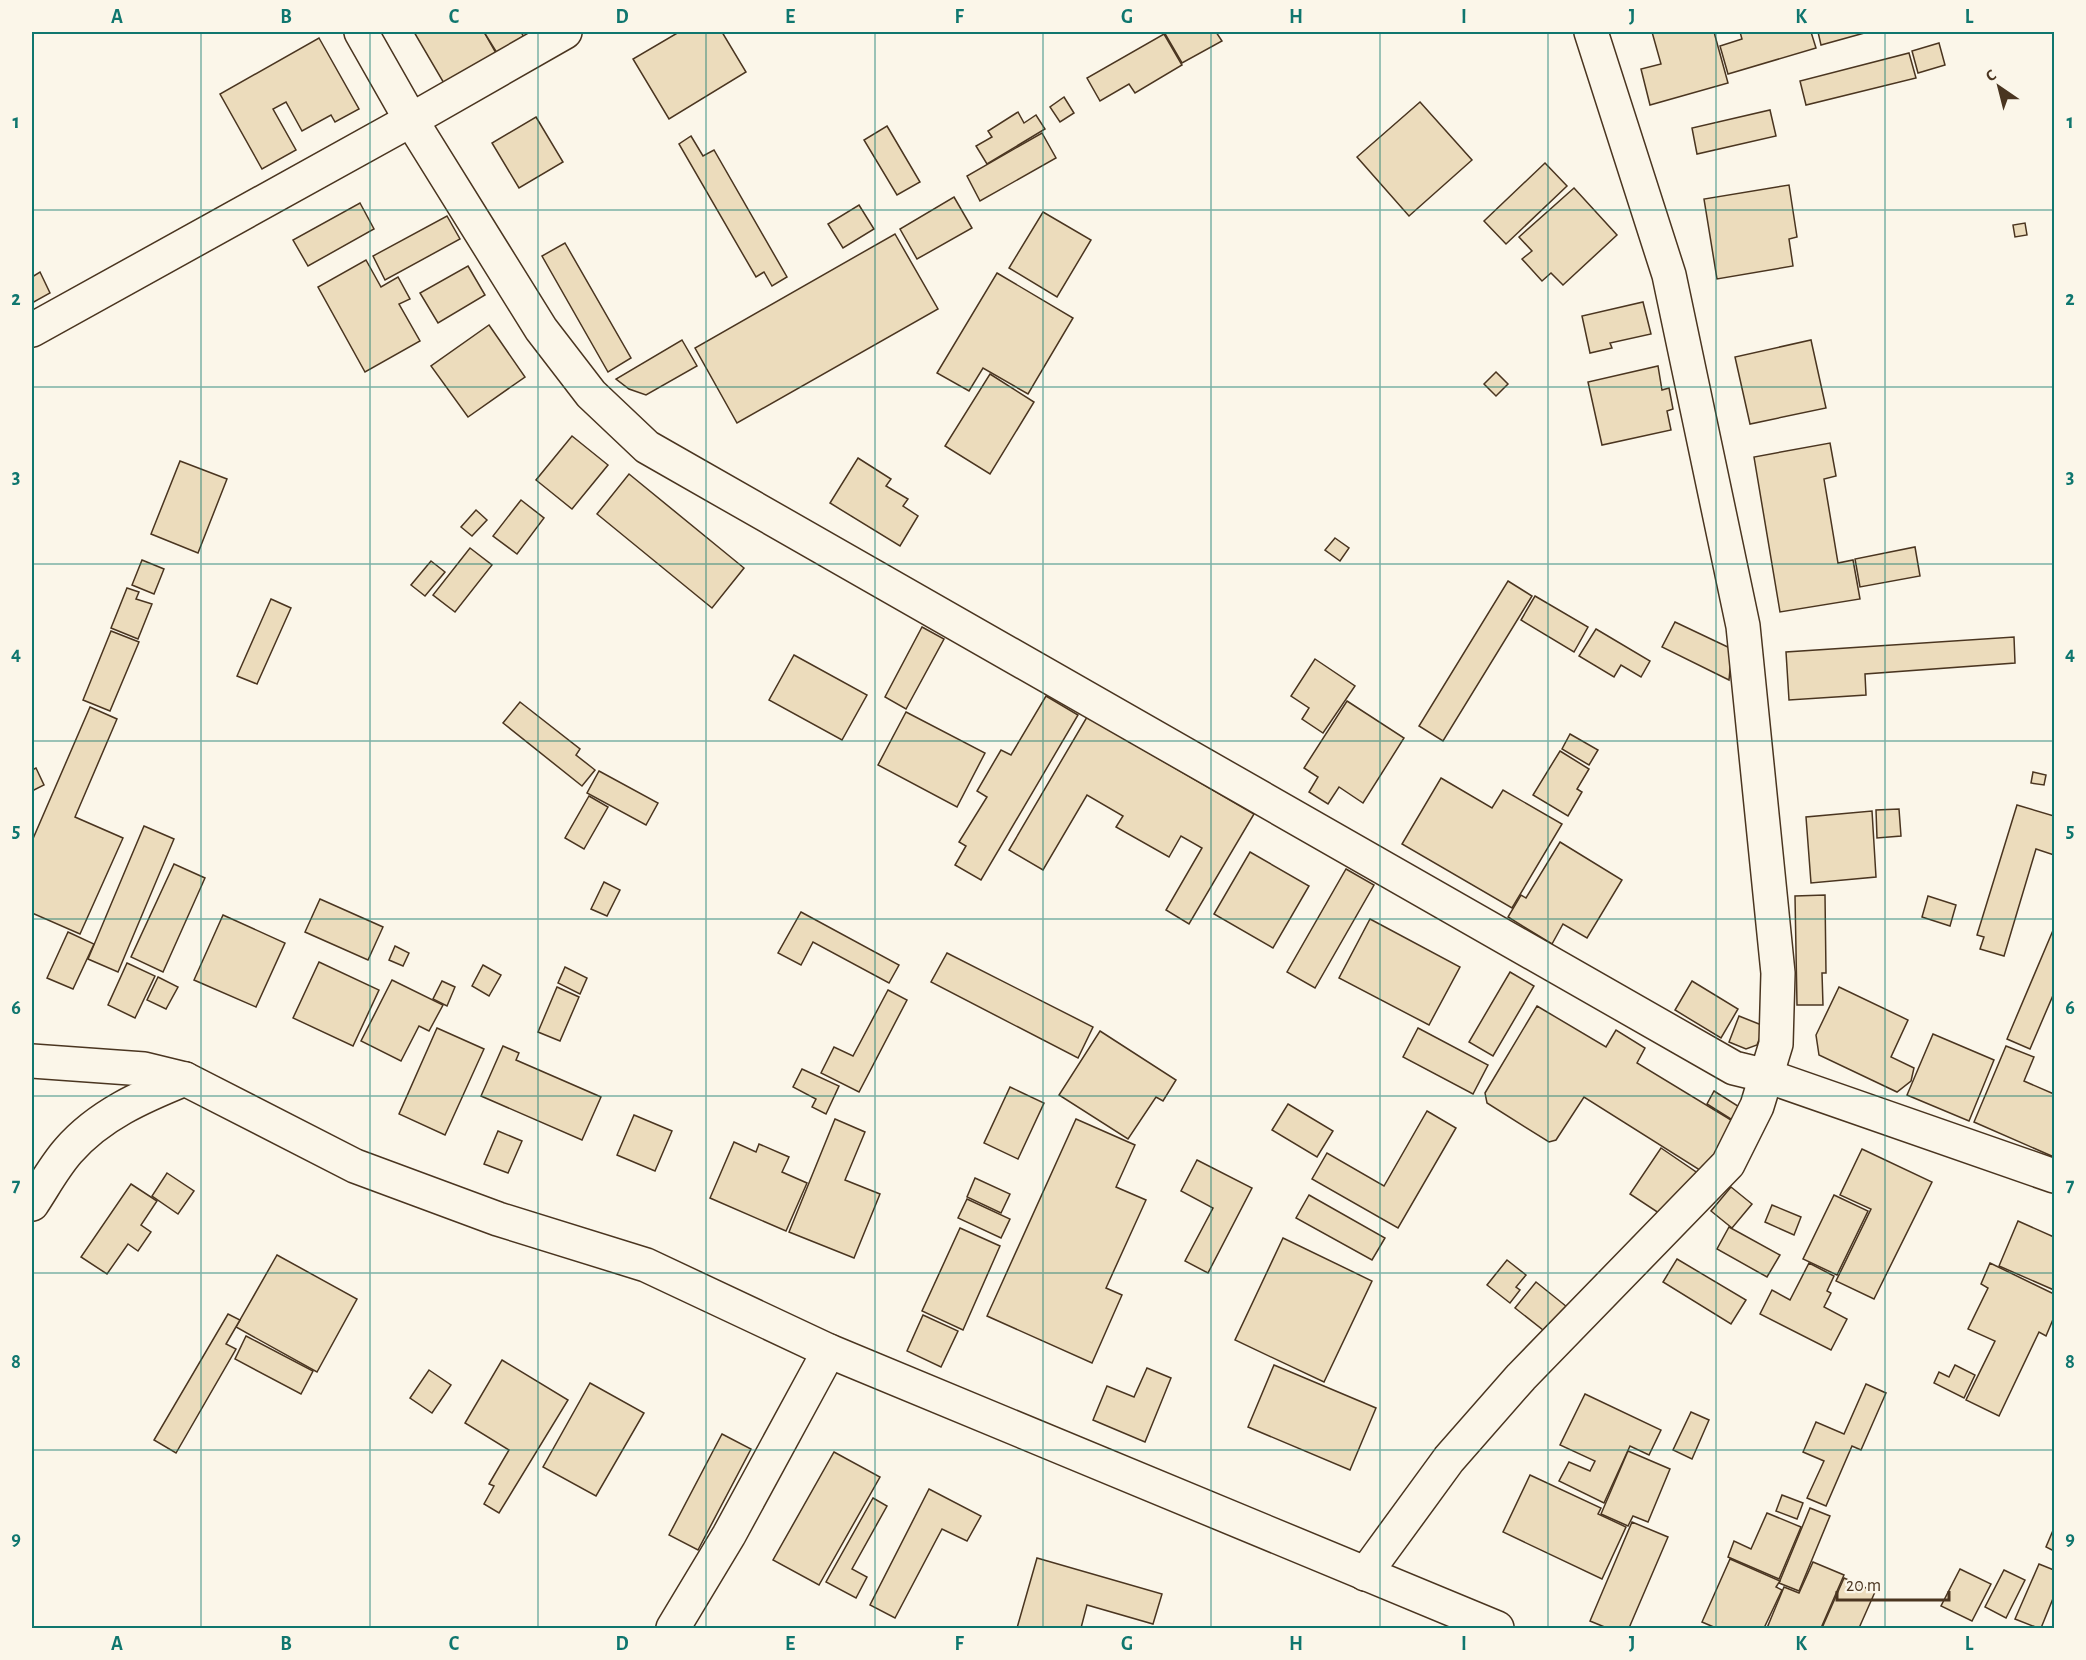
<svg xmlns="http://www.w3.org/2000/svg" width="2086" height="1660" font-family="'Alegreya Sans',sans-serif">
  <rect width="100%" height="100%" fill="#fbf6e9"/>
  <!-- building -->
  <g fill="#ecdcbc" stroke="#4a3520" stroke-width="1.5">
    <path d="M414 32H484L497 55 445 85Z"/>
    <path d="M484 32H521L524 37 497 53Z"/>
    <path d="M679 32H722L746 72 669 119 633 59Z"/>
    <path d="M1164 32H1216L1222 41 1182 63Z"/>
    <path d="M1652 32H1714L1728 83 1650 105 1641 69 1661 64Z"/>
    <path d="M1740 32H1811L1816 48 1728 74 1720 46 1742 39Z"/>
    <path d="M1818 32H1868L1821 45Z"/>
    <path d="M1164 34 1182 65 1135 93 1129 84 1100 101 1087 78Z"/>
    <path d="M319 38 359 109 335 122 331 115 302 131 286 102 273 109 296 150 262 169 220 94Z"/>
    <path d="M1939 43 1945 65 1918 73 1912 51Z"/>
    <path d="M1909 53 1916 78 1806 105 1800 81Z"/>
    <path d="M1064 97 1074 113 1060 122 1050 107Z"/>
    <path d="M1420 102 1472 160 1409 216 1357 157Z"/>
    <path d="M1770 110 1776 136 1697 154 1692 128Z"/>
    <path d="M1018 112 1024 123 1036 115 1045 129 987 164 976 146 992 137 988 131Z"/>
    <path d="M536 117 563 162 519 188 492 143Z"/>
    <path d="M887 126 920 182 897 195 864 140Z"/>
    <path d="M1042 133 1056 158 980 201 967 176Z"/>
    <path d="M691 136 703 156 714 150 787 277 772 286 764 272 756 277 679 144Z"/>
    <path d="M1545 163 1567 186 1506 244 1484 221Z"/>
    <path d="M1789 185 1797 237 1789 239 1793 266 1717 279 1704 199Z"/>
    <path d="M1574 188 1617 235 1563 285 1551 273 1542 281 1522 259 1532 251 1519 237Z"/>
    <path d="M954 197 972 228 917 259 900 229Z"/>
    <path d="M360 203 374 229 308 266 293 240Z"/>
    <path d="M859 205 874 229 843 248 828 224Z"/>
    <path d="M1043 212 1091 240 1057 297 1009 268Z"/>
    <path d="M447 216 460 239 385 280 373 256Z"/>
    <path d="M2025 223 2027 235 2015 237 2013 225Z"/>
    <path d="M895 234 938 309 737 423 695 348Z"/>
    <path d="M565 243 631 358 608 372 542 256Z"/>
    <path d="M366 260 381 287 398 277 410 299 399 304 420 341 365 372 318 287Z"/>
    <path d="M468 266 485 295 438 323 420 293Z"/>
    <path d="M40 272 50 293 32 303V277Z"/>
    <path d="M997 273 1073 318 1028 394 983 368 969 391 937 373Z"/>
    <path d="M1643 302 1651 334 1610 343 1612 348 1590 353 1582 316Z"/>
    <path d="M489 325 525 377 468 417 431 366Z"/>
    <path d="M682 340 697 366 646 395 629 389 616 379Z"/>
    <path d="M1811 340 1826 408 1750 424 1735 357Z"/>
    <path d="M1658 366 1662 390 1669 388 1673 409 1667 411 1671 430 1602 445 1588 382Z"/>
    <path d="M1496 372 1508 384 1496 396 1484 384Z"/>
    <path d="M990 374 1034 402 990 474 945 446Z"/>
    <path d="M572 436 608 465 572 509 536 480Z"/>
    <path d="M1830 443 1836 476 1824 479 1838 563 1853 560 1860 599 1780 612 1754 457Z"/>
    <path d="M858 458 891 479 886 486 908 499 903 506 918 516 900 546 830 503Z"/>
    <path d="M180 461 227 479 198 553 151 534Z"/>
    <path d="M629 474 744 568 712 608 597 514Z"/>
    <path d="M521 500 544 518 517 554 493 536Z"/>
    <path d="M476 510 487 520 472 536 461 527Z"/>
    <path d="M1335 538 1349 548 1340 561 1325 550Z"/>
    <path d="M1915 547 1920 576 1860 587 1855 559Z"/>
    <path d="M470 548 492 565 455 612 433 595Z"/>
    <path d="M142 560 164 569 154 594 132 585Z"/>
    <path d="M431 561 445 572 425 596 411 585Z"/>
    <path d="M1508 581 1532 596 1443 741 1419 726Z"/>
    <path d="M127 588 139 592 136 599 152 604 138 639 111 628Z"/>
    <path d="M1535 596 1588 627 1574 652 1521 620Z"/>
    <path d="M271 599 291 608 257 684 237 676Z"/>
    <path d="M1675 622 1732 649 1729 680 1662 647Z"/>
    <path d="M922 627 944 639 906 709 885 697Z"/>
    <path d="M1596 629 1650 661 1641 677 1621 665 1614 677 1579 656Z"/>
    <path d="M111 631 139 642 110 711 83 700Z"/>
    <path d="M2014 637 2015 663 1865 674 1866 695 1789 700 1786 652Z"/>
    <path d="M794 655 867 695 842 740 769 700Z"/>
    <path d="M1315 659 1355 686 1323 733 1302 719 1309 708 1291 696Z"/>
    <path d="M1046 696 1078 715 981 880 955 865 966 846 959 842 987 797 977 791 1001 750 1011 755Z"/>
    <path d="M1347 701 1404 738 1363 803 1339 787 1328 804 1309 792 1318 777 1304 768Z"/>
    <path d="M520 702 580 749 576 755 595 770 582 786 503 723Z"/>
    <path d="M90 707 117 719 75 817 123 838 80 934 32 913V841Z"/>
    <path d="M906 712 985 753 957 807 878 765Z"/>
    <path d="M1087 717 1254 814 1189 924 1166 910 1202 848 1181 836 1169 857 1116 827 1123 816 1087 795 1043 870 1009 850Z"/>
    <path d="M1570 734 1598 750 1589 765 1562 749Z"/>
    <path d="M1560 751 1589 769 1577 789 1582 792 1568 816 1533 795Z"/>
    <path d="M36 768 44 785 32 791V770Z"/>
    <path d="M599 771 658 803 646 825 587 793Z"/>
    <path d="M2033 772 2046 775 2044 785 2031 783Z"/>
    <path d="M1441 778 1492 808 1503 790 1562 824 1512 908 1402 844Z"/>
    <path d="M589 796 608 807 584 849 565 838Z"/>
    <path d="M2017 805 2054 816V855L2036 849 2004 956 1980 949 1984 937 1977 935Z"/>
    <path d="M1899 809 1901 836 1877 838 1876 810Z"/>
    <path d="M1872 811 1876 877 1811 883 1806 817Z"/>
    <path d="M144 826 174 839 118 972 88 959Z"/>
    <path d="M1560 842 1622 880 1587 938 1563 924 1552 944 1508 917 1521 895 1526 898Z"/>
    <path d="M1250 852 1309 886 1273 948 1214 914Z"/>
    <path d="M174 864 205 878 163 972 131 957Z"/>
    <path d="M1346 869 1374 885 1315 988 1287 972Z"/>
    <path d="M604 882 620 890 607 916 591 909Z"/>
    <path d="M1825 895 1826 973H1822L1823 1005H1797L1795 896Z"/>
    <path d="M1928 896 1956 905 1950 926 1922 917Z"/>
    <path d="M320 899 383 927 368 960 305 932Z"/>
    <path d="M801 912 899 965 889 983 813 942 801 965 778 953Z"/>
    <path d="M223 915 285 943 256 1007 194 980Z"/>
    <path d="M1370 919 1460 967 1429 1025 1339 978Z"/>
    <path d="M2054 928V993L2030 1049 2007 1039Z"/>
    <path d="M68 932 94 944 73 989 47 978Z"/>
    <path d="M395 946 409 953 403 966 389 960Z"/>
    <path d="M947 953 1093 1027 1078 1058 931 982Z"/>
    <path d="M319 962 379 990 353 1046 293 1018Z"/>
    <path d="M127 963 155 976 135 1018 108 1005Z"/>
    <path d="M483 965 501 975 489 996 472 986Z"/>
    <path d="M565 967 587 978 580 994 558 983Z"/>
    <path d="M1510 972 1534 986 1493 1056 1469 1042Z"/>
    <path d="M158 977 178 987 166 1009 147 1000Z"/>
    <path d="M392 980 443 1005 429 1031 419 1026 401 1061 361 1041Z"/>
    <path d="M442 981 455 987 447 1006 433 999Z"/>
    <path d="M1692 981 1738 1009 1721 1038 1675 1010Z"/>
    <path d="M557 987 579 997 560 1041 538 1032Z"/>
    <path d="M1839 987 1908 1020 1891 1057 1914 1068 1911 1081 1897 1092 1819 1055 1816 1035Z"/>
    <path d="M888 990 907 1000 859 1092 821 1073 834 1047 853 1056Z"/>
    <path d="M1537 1006 1606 1047 1616 1030 1645 1048 1637 1063 1736 1123 1706 1174 1584 1097 1556 1140 1549 1142 1487 1103 1485 1093Z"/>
    <path d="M1739 1016 1764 1026 1757 1045 1746 1049 1729 1042Z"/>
    <path d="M437 1028 484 1049 445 1135 399 1114Z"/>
    <path d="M1418 1028 1488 1065 1473 1094 1403 1057Z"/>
    <path d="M1100 1031 1176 1080 1163 1101 1156 1097 1128 1139 1059 1095Z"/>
    <path d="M1933 1034 1994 1060 1969 1121 1907 1095Z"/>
    <path d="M503 1046 519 1053 516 1060 601 1097 582 1140 481 1096Z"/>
    <path d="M2006 1046 2034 1057 2024 1081 2054 1094V1157L1974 1122Z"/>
    <path d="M802 1069 839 1086 826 1114 812 1107 816 1099 793 1087Z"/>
    <path d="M1010 1087 1044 1103 1018 1159 984 1143Z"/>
    <path d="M1714 1091 1741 1108 1734 1121 1707 1104Z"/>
    <path d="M1288 1104 1333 1131 1317 1157 1272 1130Z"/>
    <path d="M1427 1111 1456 1128 1398 1228 1312 1179 1327 1153 1384 1186Z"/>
    <path d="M634 1115 672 1131 655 1171 617 1155Z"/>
    <path d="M835 1119 865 1132 845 1180 880 1194 854 1258 789 1232Z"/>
    <path d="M1076 1119 1135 1145 1116 1187 1146 1200 1106 1288 1122 1295 1092 1363 987 1316Z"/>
    <path d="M498 1131 522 1141 508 1173 484 1164Z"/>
    <path d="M734 1142 756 1152 759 1144 789 1157 782 1172 807 1183 786 1231 710 1198Z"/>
    <path d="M1661 1148 1702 1176 1671 1221 1630 1194Z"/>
    <path d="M1862 1149 1932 1182 1874 1299 1836 1281 1871 1209 1840 1195Z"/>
    <path d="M1197 1160 1252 1188 1208 1273 1185 1261 1213 1208 1181 1191Z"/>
    <path d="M167 1173 194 1191 178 1214 152 1196Z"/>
    <path d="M975 1178 1010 1194 1001 1213 967 1197Z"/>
    <path d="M131 1184 157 1201 141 1225 151 1232 138 1251 128 1244 107 1274 81 1257Z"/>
    <path d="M1731 1187 1752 1204 1732 1228 1711 1211Z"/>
    <path d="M1309 1195 1385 1238 1372 1260 1296 1218Z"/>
    <path d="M1834 1195 1868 1211 1837 1275 1803 1259Z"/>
    <path d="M967 1199 1010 1219 1001 1238 958 1218Z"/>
    <path d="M1772 1205 1801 1217 1794 1235 1765 1222Z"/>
    <path d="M2018 1221 2054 1237V1290L1999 1266Z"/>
    <path d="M1729 1227 1780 1255 1767 1277 1717 1249Z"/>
    <path d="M960 1228 1000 1246 963 1330 922 1311Z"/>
    <path d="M1283 1238 1372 1281 1324 1382 1235 1340Z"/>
    <path d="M277 1255 357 1299 317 1372 236 1327Z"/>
    <path d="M1677 1259 1746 1300 1731 1324 1663 1282Z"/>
    <path d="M1507 1260 1526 1275 1516 1287 1520 1290 1510 1303 1487 1285Z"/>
    <path d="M1809 1263 1834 1276 1827 1291 1831 1293 1824 1307 1847 1319 1831 1350 1760 1314 1772 1290 1790 1300Z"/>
    <path d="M1990 1263 2054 1294V1317L2046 1336 2039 1332 1999 1416 1966 1400 1995 1341 1968 1329 1988 1288 1981 1284Z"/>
    <path d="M1536 1282 1577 1315 1557 1341 1515 1308Z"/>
    <path d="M228 1314 240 1320 226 1344 236 1349 176 1453 154 1440Z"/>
    <path d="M923 1315 958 1331 941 1367 907 1351Z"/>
    <path d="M246 1336 313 1371 301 1394 235 1359Z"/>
    <path d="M502 1360 568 1400 499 1513 484 1504 494 1486 489 1484 509 1450 465 1423Z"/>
    <path d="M1274 1365 1376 1408 1350 1470 1248 1427Z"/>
    <path d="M1955 1365 1975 1375 1964 1398 1934 1383 1939 1372 1949 1377Z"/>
    <path d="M1147 1368 1171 1378 1145 1442 1093 1420 1107 1386 1134 1397Z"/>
    <path d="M429 1370 451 1385 432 1413 410 1398Z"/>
    <path d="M590 1383 644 1413 596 1496 543 1467Z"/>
    <path d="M1866 1384 1886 1393 1861 1450 1852 1446 1826 1506 1807 1498 1824 1461 1803 1452 1816 1422 1844 1434Z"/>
    <path d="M1585 1394 1661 1430 1649 1455 1630 1446 1604 1503 1559 1481 1569 1462 1590 1471 1595 1461 1560 1445Z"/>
    <path d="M1691 1412 1709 1420 1692 1459 1673 1450Z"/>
    <path d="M722 1434 751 1449 698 1550 669 1535Z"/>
    <path d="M1628 1451 1670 1469 1648 1522 1633 1516 1628 1526 1601 1514Z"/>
    <path d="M834 1452 880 1477 819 1585 773 1560Z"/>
    <path d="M1530 1475 1601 1508 1598 1514 1626 1527 1602 1579 1503 1532Z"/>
    <path d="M929 1489 981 1516 967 1541 942 1529 895 1618 870 1605Z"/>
    <path d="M1782 1495 1803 1503 1797 1519 1776 1511Z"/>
    <path d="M873 1498 887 1506 852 1569 867 1577 856 1598 826 1582Z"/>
    <path d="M1810 1508 1830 1516 1799 1591 1779 1583Z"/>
    <path d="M1767 1513 1801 1527 1779 1579 1728 1557 1734 1541 1751 1549Z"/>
    <path d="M1632 1522 1668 1537 1629 1628H1607L1590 1621Z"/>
    <path d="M2054 1528V1551L2046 1547Z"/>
    <path d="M1037 1558 1162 1594 1153 1624 1087 1605 1081 1628H1017Z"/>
    <path d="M1730 1559 1780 1581 1776 1587 1782 1590 1764 1628H1716L1702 1622Z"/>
    <path d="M1813 1562 1844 1575 1821 1628H1767L1784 1587 1799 1593Z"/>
    <path d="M2039 1564 2054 1570V1596L2041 1628H2038L2015 1619Z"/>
    <path d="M1960 1569 1991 1584 1972 1621 1941 1606Z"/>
    <path d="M2004 1570 2025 1580 2006 1618 1985 1607Z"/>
    <path d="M1844 1578 1875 1592 1859 1628H1822Z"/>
  </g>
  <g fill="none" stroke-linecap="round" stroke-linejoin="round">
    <!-- minor casing -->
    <g stroke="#4a3520" stroke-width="36">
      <g id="minor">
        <path d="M361 32 411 120 541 329 591 394 647 447 1734 1068 1767 1076 2054 1176"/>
        <path d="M32 330 411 120 565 32"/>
        <path d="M32 1061 144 1069 185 1079 355 1166 498 1219 646 1265 829 1351 1497 1628"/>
        <path d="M32 1204C44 1186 54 1167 68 1151 99 1115 143 1096 185 1079"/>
        <path d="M1365 1574 1449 1459 1521 1377 1728 1164 1757 1106 1776 1044 1778 973 1743 626 1669 275 1591 32"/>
        <path d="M673 1628 729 1535 829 1351"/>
      </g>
    </g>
    <!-- minor -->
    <use href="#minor" stroke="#fbf6e9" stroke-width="33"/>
  </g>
  <!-- grid -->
  <path fill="none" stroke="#0f766e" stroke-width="1.5" stroke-opacity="0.55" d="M201 32V1628M370 32V1628M538 32V1628M706 32V1628M875 32V1628M1043 32V1628M1211 32V1628M1380 32V1628M1548 32V1628M1716 32V1628M1885 32V1628M32 210H2054M32 387H2054M32 564H2054M32 741H2054M32 919H2054M32 1096H2054M32 1273H2054M32 1450H2054"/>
  <!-- border -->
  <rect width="2086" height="1660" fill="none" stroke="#fbf6e9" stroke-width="66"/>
  <!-- north arrow -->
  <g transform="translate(1999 87) rotate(325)" stroke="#fbf6e9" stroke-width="4.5" paint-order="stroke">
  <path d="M0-4.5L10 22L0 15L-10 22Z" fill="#4a3520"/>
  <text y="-9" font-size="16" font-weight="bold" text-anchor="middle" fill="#4a3520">С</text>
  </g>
  <!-- scale -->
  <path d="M1837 1591v9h112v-9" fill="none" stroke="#4a3520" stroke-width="3"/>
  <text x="1846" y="1591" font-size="18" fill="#4a3520" stroke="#fbf6e9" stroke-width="4.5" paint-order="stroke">20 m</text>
  <rect x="33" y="33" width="2020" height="1594" fill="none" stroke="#0f766e" stroke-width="2"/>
  <g font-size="20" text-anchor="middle" font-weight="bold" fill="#0f766e">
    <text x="117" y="23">A</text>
    <text x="286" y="23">B</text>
    <text x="454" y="23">C</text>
    <text x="622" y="23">D</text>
    <text x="790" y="23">E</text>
    <text x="959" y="23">F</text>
    <text x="1127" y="23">G</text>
    <text x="1296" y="23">H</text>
    <text x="1464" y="23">I</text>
    <text x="1632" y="23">J</text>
    <text x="1801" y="23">K</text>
    <text x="1969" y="23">L</text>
    <text x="16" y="128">1</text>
    <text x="2070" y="128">1</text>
    <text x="16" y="305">2</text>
    <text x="2070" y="305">2</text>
    <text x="16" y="483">3</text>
    <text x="2070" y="483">3</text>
    <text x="16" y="660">4</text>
    <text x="2070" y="660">4</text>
    <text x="16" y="837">5</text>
    <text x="2070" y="837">5</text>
    <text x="16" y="1014">6</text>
    <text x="2070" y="1014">6</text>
    <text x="16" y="1191">7</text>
    <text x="2070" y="1191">7</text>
    <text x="16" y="1368">8</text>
    <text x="2070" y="1368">8</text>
    <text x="16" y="1545">9</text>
    <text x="2070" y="1545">9</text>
    <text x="117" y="1650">A</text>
    <text x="286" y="1650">B</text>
    <text x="454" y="1650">C</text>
    <text x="622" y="1650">D</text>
    <text x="790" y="1650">E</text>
    <text x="959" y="1650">F</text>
    <text x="1127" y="1650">G</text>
    <text x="1296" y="1650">H</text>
    <text x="1464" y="1650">I</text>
    <text x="1632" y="1650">J</text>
    <text x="1801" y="1650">K</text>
    <text x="1969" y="1650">L</text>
  </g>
</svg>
